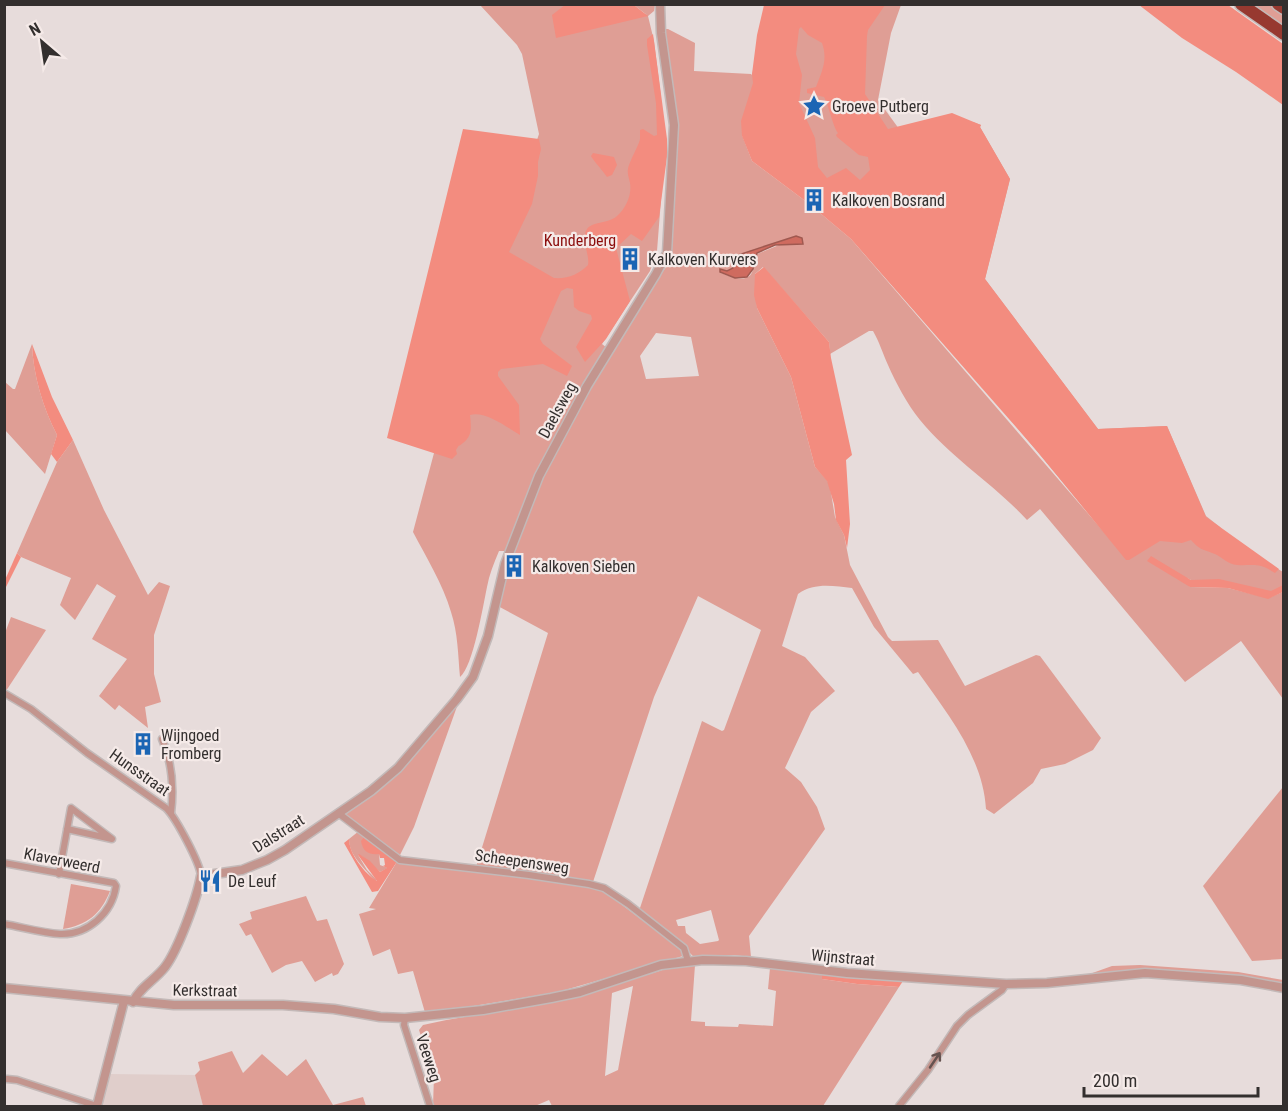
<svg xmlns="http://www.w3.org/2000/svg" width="1288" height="1111" font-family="'Roboto Condensed',sans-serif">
  <rect width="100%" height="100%" fill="#e7dcdb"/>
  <!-- built -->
  <path fill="#e0cecb" d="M109 1074 195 1075 203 1106H101Z"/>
  <!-- green -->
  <g fill="#df9e95" fill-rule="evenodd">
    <path d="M480 5H627L647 15 634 5H655L654 11 648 16 654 41 661 97 663 174 657 251 650 271 602 344 607 348 628 322 635 300 647 281 659 277 669 263 696 253 671 255 677 128 672 78 664 29H668L695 43 694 71 751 74 752 75 767 5H901L891 33 878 100 910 144 973 122 981 125 980 127 1010 179 985 279 1098 429 1167 426 1206 516 1220 527 1224 536 1283 572V590L1270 592 1191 580 1187 578 1190 587 1228 588 1268 598 1283 592V699L1241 641 1185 682 1040 509 1027 520C994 484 952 459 920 420 907 404 896 383 888 365 883 354 879 341 873 331H869L830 354 829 342 763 267 755 274 757 308 791 377 815 467 827 480 830 487 835 517 844 535 850 565 888 637 892 641 938 640 965 686 1036 655 1040 656 1101 738 1093 750 1065 764 1041 769 1033 783 994 814 986 809C983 757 947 713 918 672L913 674 874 627 852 588C834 586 814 582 798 594L782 646 805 657 835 691 811 712 785 768 801 782 817 807 825 829 749 936 751 957 734 955 694 957 667 931 639 911 702 721 722 731 724 730 761 630 698 596 654 697 593 882 476 867 548 633 496 605 507 551H499C494 563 489 575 487 587 483 606 473 667 460 677 458 655 458 633 451 612 443 584 426 557 413 532L442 423 539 134 522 54 517 45ZM742 135 885 270 1128 560 851 239 808 203 752 161ZM796 236 803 243 802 244 779 245 757 254C754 259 755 263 753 269 750 285 731 277 721 273V269L725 271 733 268 738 255ZM656 333 691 337 699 376 646 379 640 356ZM711 910 719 940 718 941 700 944 686 933 685 926H678L676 920Z"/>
    <path d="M1253 5H1270L1283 14V26Z"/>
    <path d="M32 344C33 375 43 408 57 435L45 474 5 430V382L13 389H15Z"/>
    <path d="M73 440 104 510 148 595 159 582 170 586 154 635V674L161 702 145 707 148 728 119 705 115 710 99 696 127 659 92 639 116 596 97 584 75 620 60 605 71 578 21 557 17 553 57 462Z"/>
    <path d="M11 617 46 630 6 691 5 690V633Z"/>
    <path d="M460 698 414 827 399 857 344 815 345 813 374 792Z"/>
    <path d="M1283 787V959L1252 961 1203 886Z"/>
    <path d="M359 831 379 854 380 865 388 868 380 872 363 857 358 855 367 870 377 880 375 881C365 868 349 856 349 839Z"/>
    <path d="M398 860 565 882 601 889 683 951V956L558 992 449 1010 426 1016 413 971 398 974 390 949 373 956 359 914 376 909 369 908Z"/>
    <path d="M71 884 110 891C101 914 87 925 63 929Z"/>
    <path d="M306 896 317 921 327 919 344 964 338 974 333 976 332 973 315 982 302 961 286 965 272 973 251 934 246 936 239 924 252 919 250 912Z"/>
    <path d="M679 965H695L691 1021 705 1022V1026L738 1027 739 1024 773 1026 776 991 768 989 770 968 822 975V979L857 984 899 987 823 1106H552L549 1100 535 1106H433L434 1076 419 1030 423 1025C469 1014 517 1011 564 1000 603 990 641 976 679 965ZM633 986 618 1070 605 1076 612 993Z"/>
    <path d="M1140 965 1238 972 1283 980 1284 985 1217 975 1084 976 1112 966Z"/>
    <path d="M232 1051 243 1073 262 1054 287 1076 306 1059 333 1105 363 1097 366 1106H203L195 1075 200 1070 198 1062Z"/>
  </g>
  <!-- forest -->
  <g fill="#f38c7f" fill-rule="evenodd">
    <path d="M634 5 648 16 556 38 552 15 565 5Z"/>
    <path d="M764 5H885L868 30 867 36 865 94 888 129 952 113 981 125 980 127 1010 179 985 279 1098 429 1167 426 1206 517 1279 569 1275 573C1258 562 1255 566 1237 565 1228 564 1223 558 1215 554 1203 549 1201 551 1191 540L1182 543 1160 541 1129 560H1126L1037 451 851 239 808 203 752 161 742 136 741 121 753 83 752 74 757 35ZM801 27 808 35 822 43C828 60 822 71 816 87L807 89V93L824 97C829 106 833 127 838 133L836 135 837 137 859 155 868 157 870 170 860 180 846 168 827 178 818 167 815 138 799 103 802 75 796 54 799 29Z"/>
    <path d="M1139 5H1228L1283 44V105L1236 72 1182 38Z"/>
    <path d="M653 34 667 139V157L659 217 642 241 631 234 616 248 630 301 606 339 585 362 576 347 592 319 591 315 579 311 574 307 573 289 567 288 561 291 540 339 543 344 572 366 567 376 543 364 501 369 498 372V376L519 405 520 435C506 427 486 411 470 415 471 425 473 436 463 443 456 449 461 442 456 450L457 454 452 459 387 438 463 129 539 139 541 149 538 162V176L532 204 509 252 554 278C568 279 579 274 588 265 590 254 580 239 587 229 593 221 608 224 617 216 626 208 632 195 630 183 629 178 627 173 628 169 629 162 639 145 640 139 640 136 640 133 640 130L643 129 654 136 657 135 656 103 647 45V39Z"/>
    <path d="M593 153 614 157 617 165 612 175 607 177C604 172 592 159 591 156Z"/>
    <path d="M764 267 829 342 831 358 852 455 846 460 850 524 847 548 844 535 836 520 834 504 827 481 815 467 791 377 757 308 754 295 755 274Z"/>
    <path d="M32 344 52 397 73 440 57 462 51 454 57 435C43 408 33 375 32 344Z"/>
    <path d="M17 553 21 557 5 589V580Z"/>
    <path d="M1151 556 1191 580 1219 579 1271 591 1283 585V592L1268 599 1228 588 1190 587 1147 561Z"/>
    <path d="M365 836 398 860 378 891 372 892 344 843 349 839C349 854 365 874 377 881L358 855 359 854 370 861 380 872 387 868 383 866 385 865 384 858H380L379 854C369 855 363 852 361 841Z"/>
    <path d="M822 975 903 981 899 987 857 984 822 979Z"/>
  </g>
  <!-- water -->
  <path fill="#cf6b5f" stroke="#a05950" stroke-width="1.5" d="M796 236 802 238 803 244 775 245 757 253 753 269 747 277 735 278 720 272V269L727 271 733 268 738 255Z"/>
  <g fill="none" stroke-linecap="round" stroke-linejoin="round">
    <!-- minor casing -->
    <g stroke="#c3b9b8" stroke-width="9">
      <g id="minor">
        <path d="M4 693 31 709 87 753 166 808C176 818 200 863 201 876"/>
        <path d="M162 739C172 762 174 788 171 813"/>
        <path d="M338 813 400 860 529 875 589 884 604 888 628 904 684 948 688 961"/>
        <path d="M4 863 114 883 116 886C112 913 88 935 60 934 42 933 22 927 4 924"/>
        <path d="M59 874 71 808 112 839 67 829"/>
        <path d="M405 1018 404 1025 430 1106"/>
        <path d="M7 1079 17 1080 97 1106"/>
        <path d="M899 1106 928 1070 957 1026 968 1015 1002 990 1006 984"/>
      </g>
    </g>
    <!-- tertiary casing -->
    <g stroke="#c3b9b8" stroke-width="11">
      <g id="tertiary">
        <path d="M4 988 174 1005H283L334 1009 380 1017 405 1018 483 1010 551 998 580 992 661 965 703 960 746 961 847 973 1006 984 1047 983 1145 973 1241 980 1284 988"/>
        <path d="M133 1002C140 987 155 980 165 967 178 950 197 898 201 876L242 870 267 860 285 850 371 791 398 768 457 699 473 677 488 636 505 564 539 476 587 386 656 274 667 253 674 125 661 33 660 4"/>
        <path d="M97 1106 124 1001"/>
      </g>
    </g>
    <!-- motorway casing -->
    <g stroke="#c3b9b8" stroke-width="15">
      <g id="motorway">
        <path d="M1241 4 1284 34"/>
        <path d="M1278 4 1284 8"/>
      </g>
    </g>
    <!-- minor -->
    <use href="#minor" stroke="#c3958e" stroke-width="6"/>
    <!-- tertiary -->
    <use href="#tertiary" stroke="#c3958e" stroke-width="8"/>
    <!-- motorway -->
    <use href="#motorway" stroke="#973930" stroke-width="12"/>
  </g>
  <!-- one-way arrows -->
  <defs><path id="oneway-shaft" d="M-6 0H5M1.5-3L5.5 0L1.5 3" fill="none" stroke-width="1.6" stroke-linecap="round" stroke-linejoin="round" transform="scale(1.5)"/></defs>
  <use stroke="#655350" href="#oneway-shaft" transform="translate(935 1060) rotate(-56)"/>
  <!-- icons -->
  <defs>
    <g id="sight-bare" transform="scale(1.8)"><path d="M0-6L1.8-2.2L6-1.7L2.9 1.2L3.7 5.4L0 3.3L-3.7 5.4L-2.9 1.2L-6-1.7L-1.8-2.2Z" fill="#1b65b4" stroke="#f5eae8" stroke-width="2.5" paint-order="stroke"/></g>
    <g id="building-bare" transform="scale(1.8)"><path d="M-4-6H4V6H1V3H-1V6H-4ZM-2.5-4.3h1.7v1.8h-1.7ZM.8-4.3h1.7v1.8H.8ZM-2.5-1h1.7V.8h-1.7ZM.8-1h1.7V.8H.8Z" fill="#1b65b4" stroke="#f5eae8" stroke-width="2.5" paint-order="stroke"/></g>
    <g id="restaurant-bare" transform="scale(1.8)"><path d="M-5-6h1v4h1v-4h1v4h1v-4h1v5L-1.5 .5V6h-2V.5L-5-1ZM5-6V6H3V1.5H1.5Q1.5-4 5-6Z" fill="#1b65b4" stroke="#f5eae8" stroke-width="2.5" paint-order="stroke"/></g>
  </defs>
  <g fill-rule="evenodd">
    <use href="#sight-bare" x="814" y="106"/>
    <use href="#building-bare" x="814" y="200"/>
    <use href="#building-bare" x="630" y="259"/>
    <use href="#building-bare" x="514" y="566"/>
    <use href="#building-bare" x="143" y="744"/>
    <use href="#restaurant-bare" x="210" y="881"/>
  </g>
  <g text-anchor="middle" stroke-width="4.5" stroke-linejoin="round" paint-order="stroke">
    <!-- poi labels -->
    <g font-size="16" fill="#332f2e" stroke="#f5eae8" text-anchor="start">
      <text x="832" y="112">Groeve Putberg</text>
      <text x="832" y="206">Kalkoven Bosrand</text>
      <text x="648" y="265">Kalkoven Kurvers</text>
      <text x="532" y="572">Kalkoven Sieben</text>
      <text x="161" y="741">Wijngoed<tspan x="161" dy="18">Fromberg</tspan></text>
      <text x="228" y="887">De Leuf</text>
    </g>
    <!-- park labels -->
    <g font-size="16" fill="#8b0d0c" stroke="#f5eae8">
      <text x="580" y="246">Kunderberg</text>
    </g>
    <!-- street labels -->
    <g font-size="16" fill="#332f2e" stroke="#f5eae8">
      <text transform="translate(557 410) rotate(-61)" y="6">Daelsweg</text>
      <text transform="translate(140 772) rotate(35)" y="6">Hunsstraat</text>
      <text transform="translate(278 833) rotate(-32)" y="6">Dalstraat</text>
      <text transform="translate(62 860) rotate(11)" y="6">Klaverweerd</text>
      <text transform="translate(522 861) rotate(8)" y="6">Scheepensweg</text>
      <text transform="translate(843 957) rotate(5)" y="6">Wijnstraat</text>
      <text transform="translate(205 990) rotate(1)" y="6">Kerkstraat</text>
      <text transform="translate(429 1058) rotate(72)" y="6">Veeweg</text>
    </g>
  </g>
  <!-- border -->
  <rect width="1288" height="1111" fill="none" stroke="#332f2e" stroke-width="12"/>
  <!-- north arrow -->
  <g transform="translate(42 42) rotate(331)" stroke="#f5eae8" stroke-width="4.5" paint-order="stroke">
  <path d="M0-4.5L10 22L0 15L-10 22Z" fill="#332f2e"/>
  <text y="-9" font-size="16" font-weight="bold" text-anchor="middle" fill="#332f2e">N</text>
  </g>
  <!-- scale -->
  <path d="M1084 1087v9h174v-9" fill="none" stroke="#332f2e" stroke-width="3"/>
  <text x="1093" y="1087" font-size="18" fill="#332f2e" stroke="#f5eae8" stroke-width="4.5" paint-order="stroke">200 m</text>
</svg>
